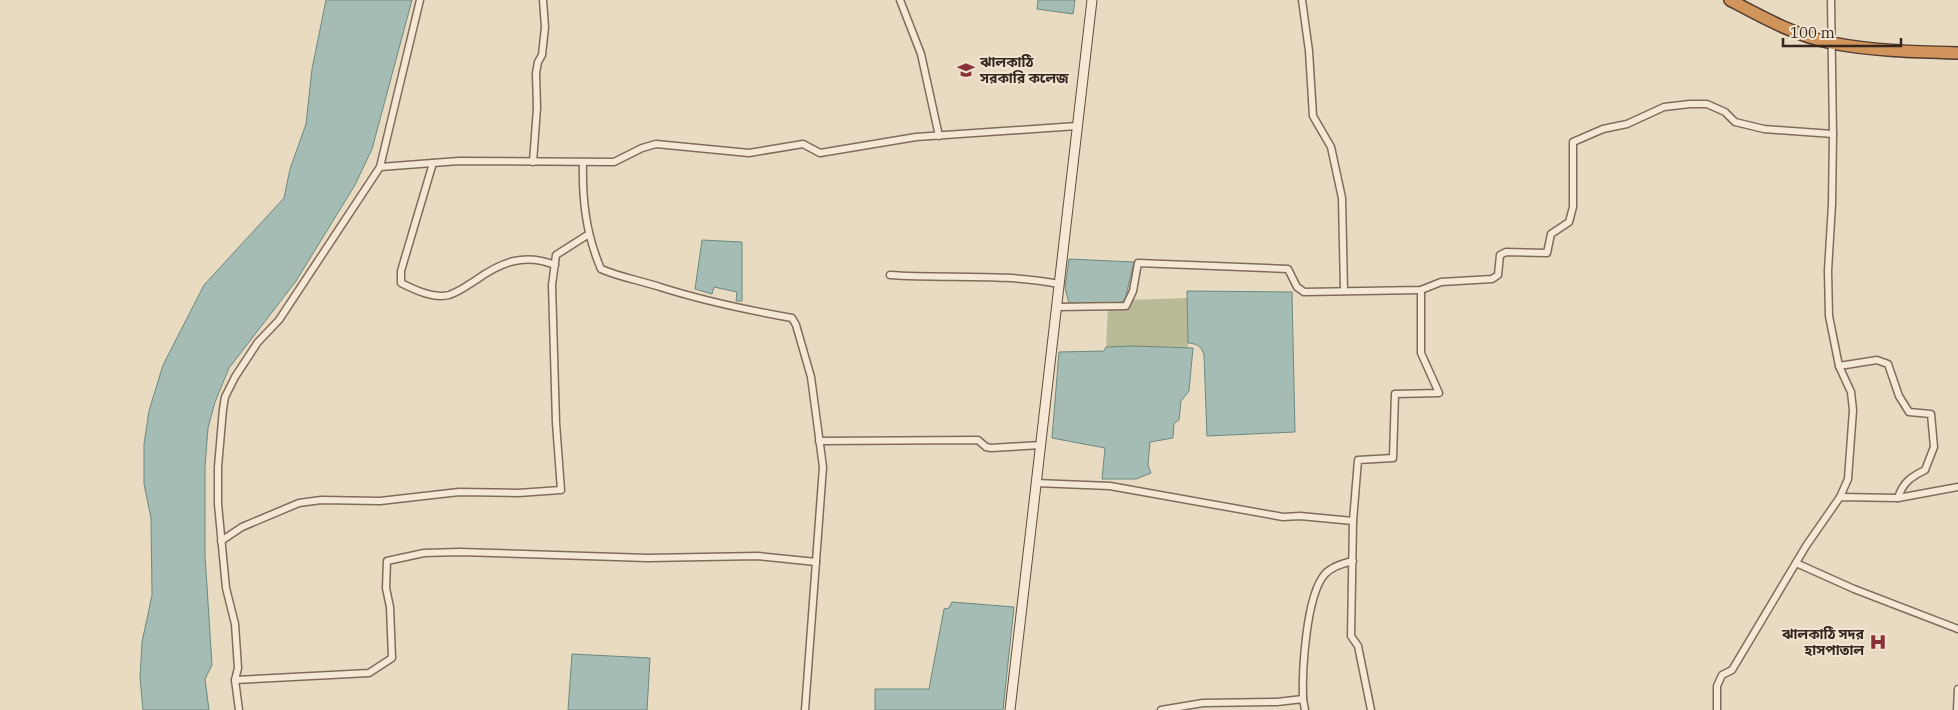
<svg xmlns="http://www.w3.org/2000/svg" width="1958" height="710" font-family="'IBM Plex Serif','Noto Sans Bengali',serif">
  <rect width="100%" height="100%" fill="#e9dac2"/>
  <!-- cemetery -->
  <path fill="#b9bb96" d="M1187 298 1188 347H1106L1108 307 1116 308 1130 300Z"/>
  <!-- water -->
  <g fill="#a4bcb3" stroke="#6c897f">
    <path d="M326 0H412L372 149 355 185 296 281 229 368 215 402 208 428 205 467V555L212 665 205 679 209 710H143L140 678 142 642 152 595 151 518 144 484V444L149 411 163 365 204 285 284 198 290 169 306 124 312 69Z"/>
    <path d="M1038 0H1075L1073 14 1037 9Z"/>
    <path d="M702 240 742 242V301H736L737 292 714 287 712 294 695 289Z"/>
    <path d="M1069 259 1134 262 1125 300 1120 303H1069L1065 288Z"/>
    <path d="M1187 291 1292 292 1295 432 1207 436 1204 355C1201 346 1198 344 1188 343Z"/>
    <path d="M1132 346 1193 348 1189 391 1181 401 1179 420 1174 423 1173 438 1150 442 1148 465 1151 473 1136 479H1102L1105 448 1052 438 1059 352 1104 351 1106 347Z"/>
    <path d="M952 602 1014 607 1003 710H875V689H929L944 609 949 608Z"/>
    <path d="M572 654 650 658 647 710H568Z"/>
  </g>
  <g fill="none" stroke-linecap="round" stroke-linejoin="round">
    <!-- street casing -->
    <g stroke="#816c5b" stroke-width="9">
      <g id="street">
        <path d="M900 0 921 54 939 136"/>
        <path d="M1302 0 1309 51 1313 116 1331 147 1342 198 1344 291"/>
        <path d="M533 162 537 108 536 73 538 62 542 55 545 27 543 0"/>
        <path d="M583 162C582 200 586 234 601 269 622 278 639 280 660 287 704 301 747 310 792 318L796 325 811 377 823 467 805 710"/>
        <path d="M433 163 401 271V283C415 290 434 299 449 295 459 292 468 285 476 280 501 262 524 253 555 265"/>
        <path d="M380 167 459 161 614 162 642 148 656 144 749 153 803 144 820 153 916 137 1077 126"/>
        <path d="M890 275C947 279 1003 273 1059 284"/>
        <path d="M1056 307 1126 306 1133 291 1138 263 1288 269 1297 287 1304 292 1421 290 1441 282 1492 279 1498 275 1500 255 1506 252 1547 253 1551 234 1569 222 1573 207V142L1603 129 1627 124 1664 107 1690 104H1707L1725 112 1735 122 1764 129 1833 134"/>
        <path d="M1839 366 1851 392 1853 410 1848 479 1840 497"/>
        <path d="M819 441 978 440 986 447 991 448 1041 445"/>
        <path d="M1036 483 1110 486 1283 517 1300 516 1353 521 1351 636 1358 646 1371 710"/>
        <path d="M1898 498 1958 487"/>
        <path d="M1353 521 1358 460 1393 458 1395 394 1439 393 1421 353V290"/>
        <path d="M221 541 242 527 299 503 321 500 380 501 459 492 518 493 561 490 556 423 552 285 556 255 589 234"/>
        <path d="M1796 563 1854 589 1958 629"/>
        <path d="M235 680 369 673 392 658 390 607 386 588 387 561 424 553 460 552 648 558 758 556 816 562"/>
        <path d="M1303 699C1302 671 1306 595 1325 574 1332 566 1344 563 1353 561"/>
        <path d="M239 710 235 680 238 668 235 624 226 588 218 504V467L223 409 225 397 235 377 258 342 279 320 380 167 420 0"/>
        <path d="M1161 710 1203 703 1277 702 1303 699 1305 710"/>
        <path d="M1717 710V686L1722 675 1732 670 1806 546 1840 497 1898 498C1903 482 1911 477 1925 470L1934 447 1931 414 1909 412 1899 396 1888 364 1877 360 1839 366 1829 316 1828 271 1832 204 1833 134 1831 0"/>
        <path d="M1957 710 1958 689"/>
      </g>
    </g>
    <!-- secondary casing -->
    <g stroke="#624e3e" stroke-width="11">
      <path id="secondary" d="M1010 710 1092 0"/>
    </g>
    <!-- highway casing -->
    <g stroke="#4f3b2f" stroke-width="14">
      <path id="highway" d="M1730 0C1762 17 1796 36 1832 43 1873 51 1916 52 1958 53"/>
    </g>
    <!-- street -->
    <use href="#street" stroke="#f5e8d4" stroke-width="6"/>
    <!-- secondary -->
    <use href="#secondary" stroke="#f5e8d4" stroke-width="9"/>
    <!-- highway -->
    <use href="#highway" stroke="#d1945a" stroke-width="11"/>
  </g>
  <!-- icons -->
  <defs>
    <g id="university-bare" transform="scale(1.35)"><path d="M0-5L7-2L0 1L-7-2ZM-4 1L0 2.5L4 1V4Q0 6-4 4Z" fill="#8a3138" stroke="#f1e5d1" stroke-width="2.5" paint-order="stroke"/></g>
    <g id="hospital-bare" transform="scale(1.35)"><path d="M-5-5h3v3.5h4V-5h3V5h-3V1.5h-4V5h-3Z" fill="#8a3138" stroke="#f1e5d1" stroke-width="2.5" paint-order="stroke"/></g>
  </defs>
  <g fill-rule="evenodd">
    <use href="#university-bare" x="966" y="70"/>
    <use href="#hospital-bare" x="1878" y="642"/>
  </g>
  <g text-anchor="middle" stroke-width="4" stroke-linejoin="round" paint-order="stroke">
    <!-- poi labels -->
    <g font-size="14" font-weight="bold" fill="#32261e" stroke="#f1e5d1" text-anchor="start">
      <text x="980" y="67">ঝালকাঠি<tspan x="980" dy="16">সরকারি কলেজ</tspan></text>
      <text x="1864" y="639" text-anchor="end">ঝালকাঠি সদর<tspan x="1864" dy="16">হাসপাতাল</tspan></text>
    </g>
  </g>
  <!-- scale -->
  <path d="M1783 38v8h118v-8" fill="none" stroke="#32261e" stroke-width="2.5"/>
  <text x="1790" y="38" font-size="15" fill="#32261e" stroke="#f1e5d1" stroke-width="4" paint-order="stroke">100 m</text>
</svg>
